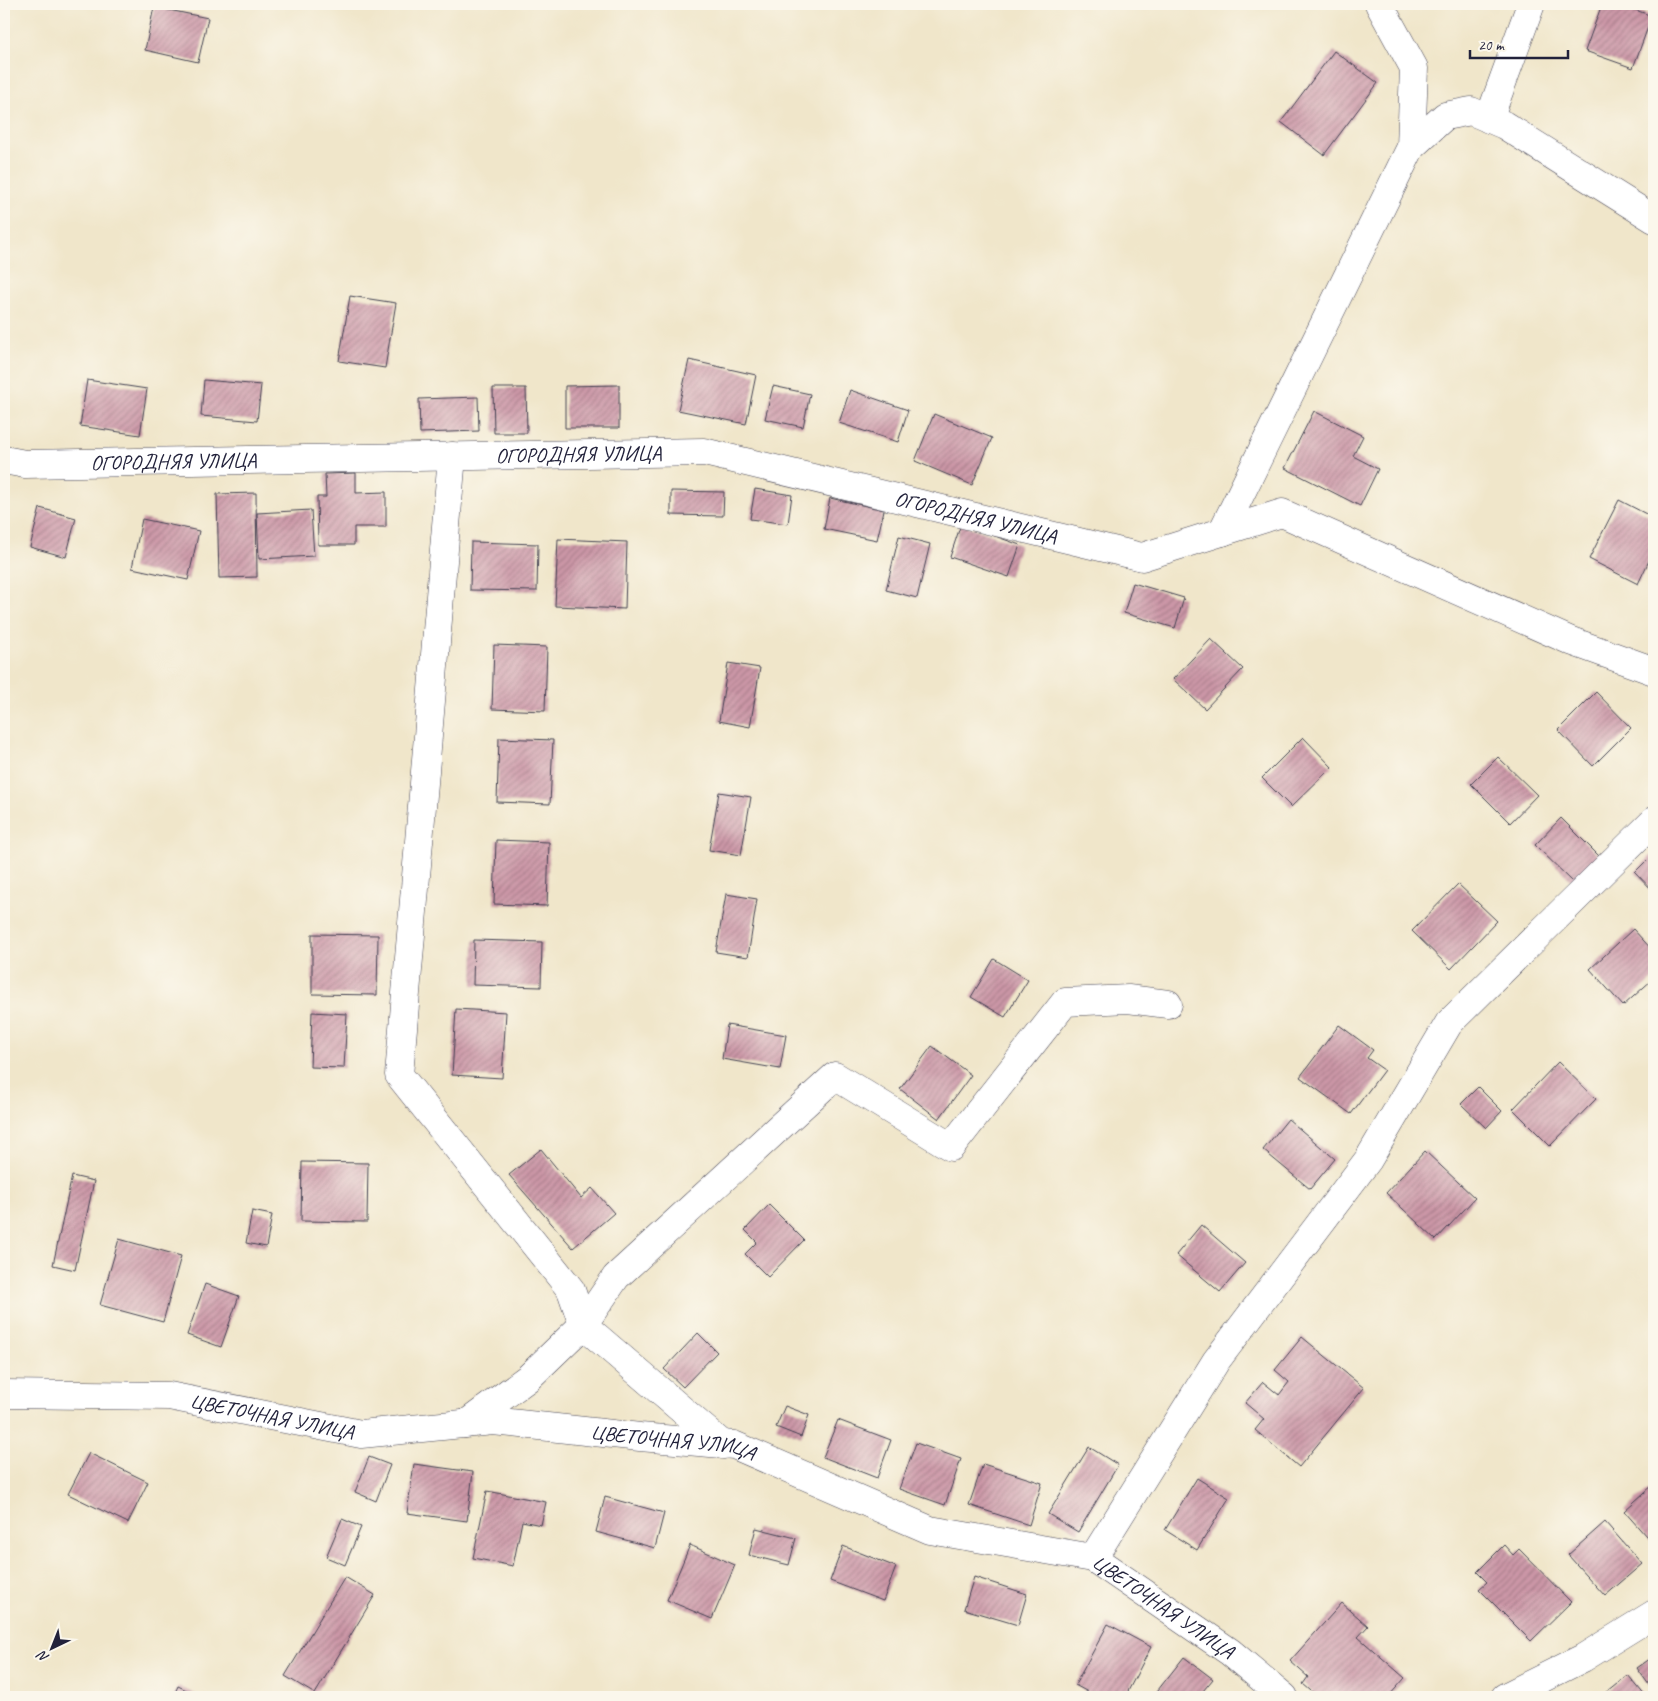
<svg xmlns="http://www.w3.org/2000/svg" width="1658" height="1701" font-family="Caveat,sans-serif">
  <defs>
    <pattern id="building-hatch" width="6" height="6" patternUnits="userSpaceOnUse" patternTransform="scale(1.25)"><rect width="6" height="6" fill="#cc97a7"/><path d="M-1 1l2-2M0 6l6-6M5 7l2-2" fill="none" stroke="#a57b89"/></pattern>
  </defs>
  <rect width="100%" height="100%" fill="#fbf7ec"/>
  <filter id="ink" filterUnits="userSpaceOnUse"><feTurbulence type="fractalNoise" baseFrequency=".02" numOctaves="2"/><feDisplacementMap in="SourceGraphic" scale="10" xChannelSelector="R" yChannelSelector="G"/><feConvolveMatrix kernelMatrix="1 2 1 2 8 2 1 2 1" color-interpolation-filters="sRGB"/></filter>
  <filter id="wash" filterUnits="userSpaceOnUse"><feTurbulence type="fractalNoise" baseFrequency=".0096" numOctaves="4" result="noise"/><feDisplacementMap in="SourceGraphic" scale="20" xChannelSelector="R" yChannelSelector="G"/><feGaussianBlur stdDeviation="1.12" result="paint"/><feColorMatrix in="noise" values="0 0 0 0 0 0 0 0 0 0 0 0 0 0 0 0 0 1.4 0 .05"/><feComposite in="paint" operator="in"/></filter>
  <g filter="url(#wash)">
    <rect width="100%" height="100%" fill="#f0e6ca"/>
    <g id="blocks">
      <!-- building -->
      <g fill="url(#building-hatch)">
        <path d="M1602 4H1619L1652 16 1633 68 1585 51Z"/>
        <path d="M154 7 208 18 198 62 145 50Z"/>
        <path d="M1334 51 1378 83 1324 155 1281 122Z"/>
        <path d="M350 296 396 303 385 368 339 361Z"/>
        <path d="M689 360 756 375 746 424 678 410Z"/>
        <path d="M87 380 147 389 140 435 80 426Z"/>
        <path d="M204 380 261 385 257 421 201 416Z"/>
        <path d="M619 385V428H565V386Z"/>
        <path d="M773 386 810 394 803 427 765 419Z"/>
        <path d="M493 388H526L527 433H494Z"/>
        <path d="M850 390 908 410 898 442 839 423Z"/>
        <path d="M478 397 479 431 420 433 419 399Z"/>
        <path d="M1314 411 1363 436 1353 456 1378 469 1360 506 1285 468Z"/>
        <path d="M934 414 992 438 972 485 915 461Z"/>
        <path d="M356 473V493L386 492V527H354V545H318L317 497H326L325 474Z"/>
        <path d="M755 489 792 495 788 524 750 519Z"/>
        <path d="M671 491 724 492 723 516 671 515Z"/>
        <path d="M256 493 257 577 219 578 217 494Z"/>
        <path d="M830 498 884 510 877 540 824 529Z"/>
        <path d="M1619 500 1654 518V550L1638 584 1589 559Z"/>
        <path d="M40 508 76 518 66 557 30 547Z"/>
        <path d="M311 510 314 556 259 559 257 513Z"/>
        <path d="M142 519 199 531 188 580 132 568Z"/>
        <path d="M961 524 1020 545 1009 577 950 557Z"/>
        <path d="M899 536 930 544 917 598 886 590Z"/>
        <path d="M558 539 627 542 625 609 555 606Z"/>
        <path d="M471 542 538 544 537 591 470 590Z"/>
        <path d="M1133 583 1184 598 1175 628 1124 613Z"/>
        <path d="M1211 639 1243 669 1205 709 1173 679Z"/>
        <path d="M494 645 547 647 545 711 492 709Z"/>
        <path d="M728 663 760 668 750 727 719 721Z"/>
        <path d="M1596 692 1631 728 1593 766 1558 730Z"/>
        <path d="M1303 737 1332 767 1291 807 1262 778Z"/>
        <path d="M499 738 553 740 550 804 497 802Z"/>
        <path d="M1498 757 1537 795 1510 823 1471 784Z"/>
        <path d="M719 792 751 797 741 855 709 850Z"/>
        <path d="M1561 818 1600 857 1574 883 1535 845Z"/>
        <path d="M496 840 549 842 547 906 494 904Z"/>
        <path d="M1654 853V892L1635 872Z"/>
        <path d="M1458 884 1497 921 1451 969 1412 931Z"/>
        <path d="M726 894 757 899 748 957 716 952Z"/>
        <path d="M1633 929 1654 952V978L1623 1006 1590 969Z"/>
        <path d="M312 934 378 935 377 995 312 994Z"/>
        <path d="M474 940 542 942 541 987 473 985Z"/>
        <path d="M994 959 1028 980 1005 1017 971 997Z"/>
        <path d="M456 1009 506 1012 502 1078 452 1075Z"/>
        <path d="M312 1012 347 1014 344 1068 310 1067Z"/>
        <path d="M727 1025 786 1035 780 1069 722 1059Z"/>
        <path d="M1339 1025 1373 1050 1367 1058 1384 1070 1351 1114 1300 1077Z"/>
        <path d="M932 1046 971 1075 939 1119 900 1089Z"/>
        <path d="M1558 1062 1596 1099 1550 1146 1513 1109Z"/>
        <path d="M1478 1087 1502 1111 1486 1128 1461 1104Z"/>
        <path d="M1288 1119 1335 1159 1310 1189 1263 1150Z"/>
        <path d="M541 1149 581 1198 592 1188 614 1213 573 1248 509 1175Z"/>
        <path d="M1425 1151 1475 1198 1436 1240 1386 1193Z"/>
        <path d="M302 1162 368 1163 367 1222 301 1221Z"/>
        <path d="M72 1176 94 1181 75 1270 53 1265Z"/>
        <path d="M769 1205 804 1240 768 1277 745 1254 757 1242 745 1230Z"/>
        <path d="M252 1211 272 1215 266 1247 246 1243Z"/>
        <path d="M1201 1225 1245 1263 1220 1292 1176 1255Z"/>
        <path d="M119 1239 181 1256 163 1322 100 1305Z"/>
        <path d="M205 1284 239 1296 221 1347 187 1335Z"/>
        <path d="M698 1333 717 1352 683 1387 664 1369Z"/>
        <path d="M1302 1337 1364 1388 1299 1467 1255 1430 1264 1419 1245 1403 1263 1382 1279 1395 1289 1382 1275 1370Z"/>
        <path d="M785 1406 809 1415 801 1437 776 1427Z"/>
        <path d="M838 1420 891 1440 877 1478 823 1457Z"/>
        <path d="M916 1443 961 1459 945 1505 899 1489Z"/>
        <path d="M1089 1447 1118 1465 1078 1532 1048 1514Z"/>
        <path d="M89 1453 148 1482 128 1523 68 1494Z"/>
        <path d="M369 1457 390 1465 376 1501 355 1492Z"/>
        <path d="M414 1464 473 1472 467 1521 407 1513Z"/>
        <path d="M983 1464 1042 1483 1029 1525 969 1505Z"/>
        <path d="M1197 1478 1229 1498 1197 1550 1165 1530Z"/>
        <path d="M1654 1484V1545L1624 1511Z"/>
        <path d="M487 1491 546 1502 541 1525 522 1521 513 1566 473 1558Z"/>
        <path d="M605 1497 664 1513 655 1548 596 1532Z"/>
        <path d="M342 1519 361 1527 345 1565 326 1557Z"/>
        <path d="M1605 1522 1642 1564 1605 1596 1568 1555Z"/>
        <path d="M756 1528 796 1538 789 1565 749 1555Z"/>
        <path d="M690 1545 735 1565 712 1619 667 1600Z"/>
        <path d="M1504 1545 1513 1555 1519 1549 1571 1602 1531 1641 1479 1589 1487 1582 1477 1572Z"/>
        <path d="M843 1546 896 1567 883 1601 830 1581Z"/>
        <path d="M345 1577 375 1595 315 1694 285 1676Z"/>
        <path d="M974 1577 1027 1594 1018 1625 964 1609Z"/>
        <path d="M1342 1603 1368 1626 1358 1637 1405 1678 1388 1697H1318L1303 1684 1308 1677 1290 1661Z"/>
        <path d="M1108 1624 1151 1647 1125 1697H1097L1075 1685Z"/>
        <path d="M1654 1656V1692L1637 1668Z"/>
        <path d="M1184 1657 1213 1679 1198 1697H1156L1154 1695Z"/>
        <path d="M1628 1675 1646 1697H1611L1607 1692Z"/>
        <path d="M178 1686 201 1697H173Z"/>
      </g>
    </g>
  </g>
  <g filter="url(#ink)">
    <use href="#blocks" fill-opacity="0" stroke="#413f50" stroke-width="1"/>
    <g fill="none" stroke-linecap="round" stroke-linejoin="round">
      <!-- minor casing -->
      <g stroke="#413f50" stroke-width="29">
        <g id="minor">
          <path d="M1489 119 1531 4"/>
          <path d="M1411 147 1445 116 1471 111 1504 125 1654 219"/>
          <path d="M452 456 399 1075 571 1290 583 1325 528 1378 466 1424"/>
          <path id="s1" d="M4 460 25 464 704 452 1142 557 1282 513 1571 641 1654 671"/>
          <path d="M1222 532 1411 147 1414 68 1379 4"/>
          <path id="s2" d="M4 1394 169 1396 361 1434 493 1421 640 1437 734 1445 930 1530 1093 1558 1230 1652 1284 1697"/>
          <path d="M723 1445 583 1325 616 1277 835 1076 951 1147 1065 1002 1128 999 1168 1004"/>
          <path d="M1093 1558 1216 1361 1368 1160 1449 1023 1654 821"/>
          <path d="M1505 1697 1583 1658 1654 1614"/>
        </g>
      </g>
      <!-- minor -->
      <use href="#minor" stroke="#fff" stroke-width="28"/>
    </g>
  </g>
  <g text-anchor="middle" stroke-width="5" stroke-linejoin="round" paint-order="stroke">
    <!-- street labels -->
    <g font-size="21" fill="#22223b" stroke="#fbf7ec">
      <text dy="7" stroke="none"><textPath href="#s1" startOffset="575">ОГОРОДНЯЯ УЛИЦА</textPath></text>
      <text dy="7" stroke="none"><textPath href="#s1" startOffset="170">ОГОРОДНЯЯ УЛИЦА</textPath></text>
      <text dy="7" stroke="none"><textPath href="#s1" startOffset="980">ОГОРОДНЯЯ УЛИЦА</textPath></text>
      <text dy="7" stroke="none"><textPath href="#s2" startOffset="270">ЦВЕТОЧНАЯ УЛИЦА</textPath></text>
      <text dy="7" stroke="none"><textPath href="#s2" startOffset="675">ЦВЕТОЧНАЯ УЛИЦА</textPath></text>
      <text dy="7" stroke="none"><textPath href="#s2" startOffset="1200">ЦВЕТОЧНАЯ УЛИЦА</textPath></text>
    </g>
  </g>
  <!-- margin -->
  <rect width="1658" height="1701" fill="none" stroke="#fbf7ec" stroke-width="20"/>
  <!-- north arrow -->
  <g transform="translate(52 1648) rotate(223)" stroke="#fbf7ec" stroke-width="4" paint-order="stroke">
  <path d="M0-4L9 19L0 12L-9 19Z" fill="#22223b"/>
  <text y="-8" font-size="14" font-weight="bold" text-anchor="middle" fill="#22223b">N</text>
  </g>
  <!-- scale -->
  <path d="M1470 50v8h98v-8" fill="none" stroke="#22223b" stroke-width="2.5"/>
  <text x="1478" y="50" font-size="15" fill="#22223b" stroke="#fbf7ec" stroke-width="4" paint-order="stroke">20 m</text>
</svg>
